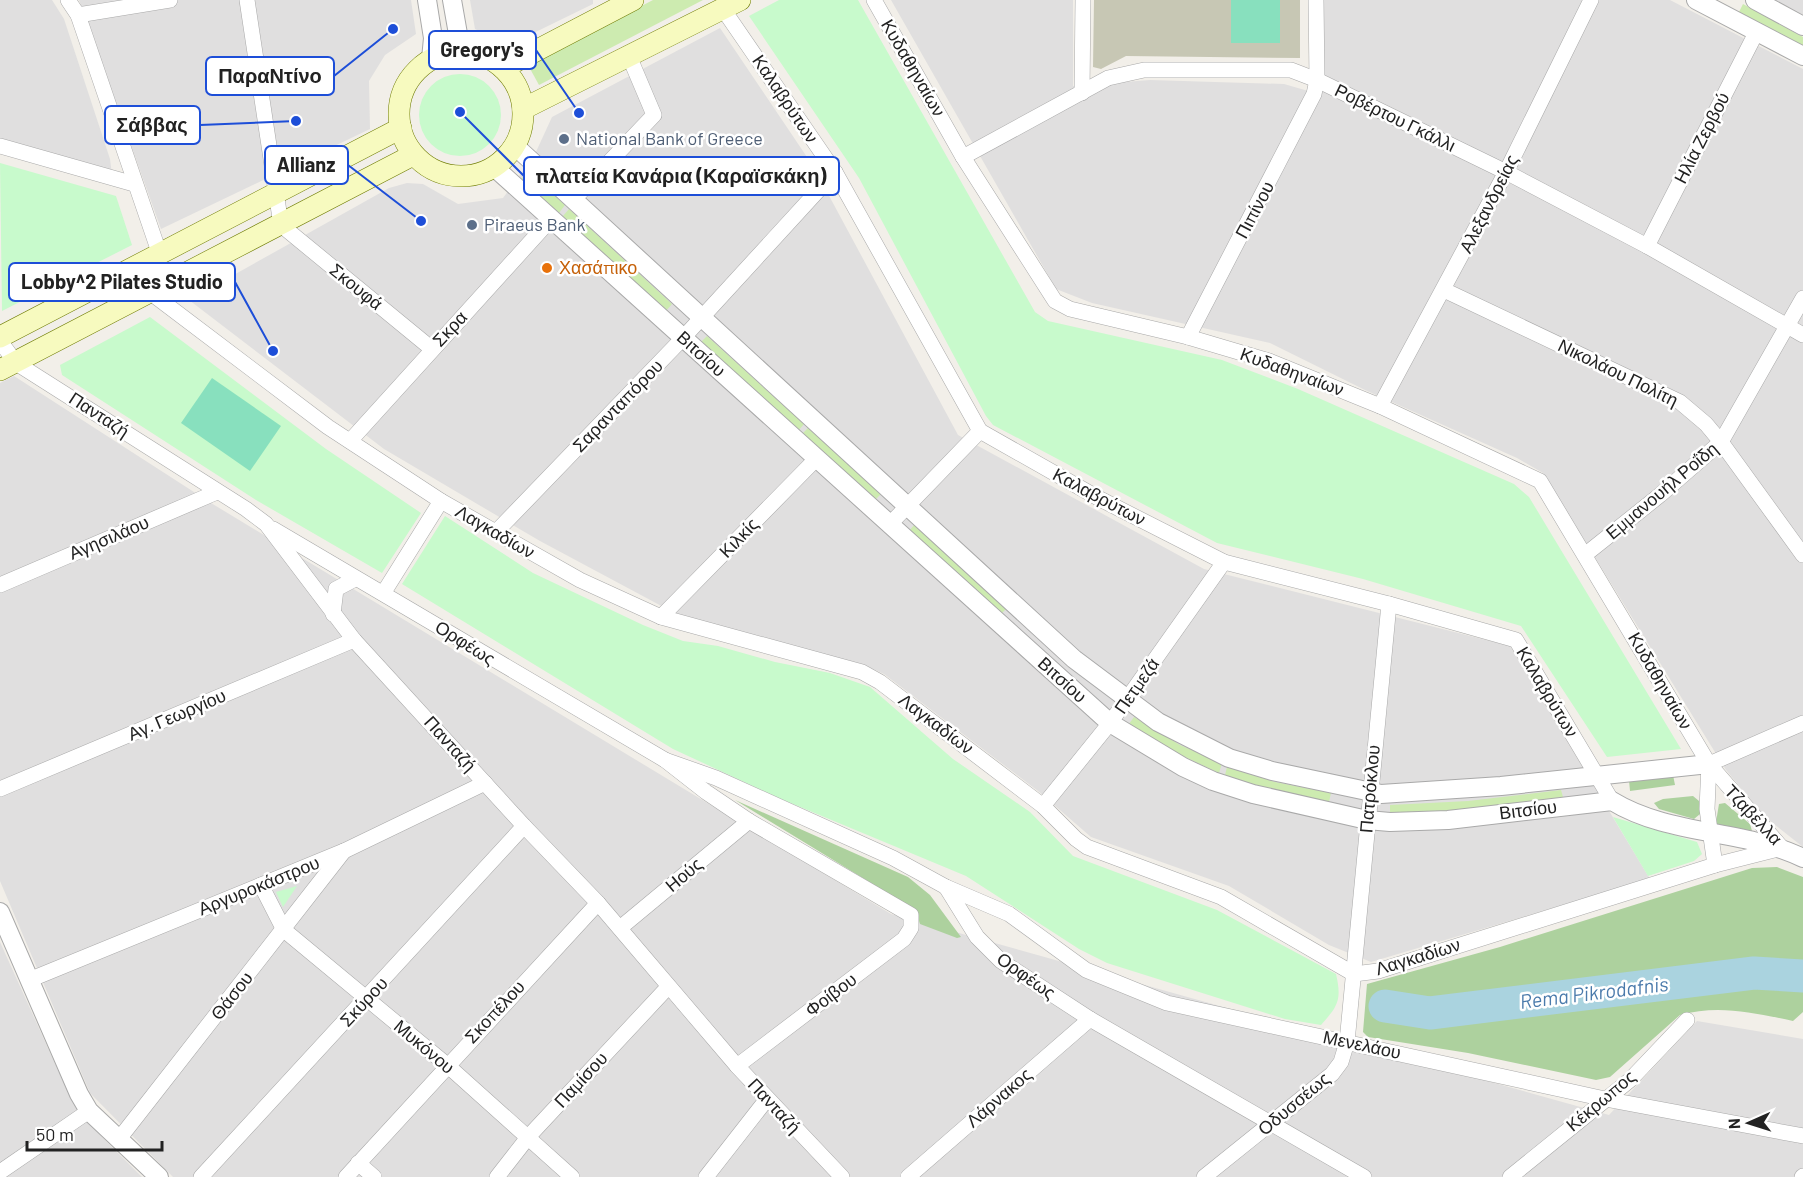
<svg xmlns="http://www.w3.org/2000/svg" width="1803" height="1177" font-family="Barlow,sans-serif">
  <rect width="100%" height="100%" fill="#f2efe9"/>
  <!-- residential -->
  <g fill="#e0dfdf">
    <path d="M0 0H52L64 19 110 159 112 175 0 141Z"/>
    <path d="M79 0H411L416 34 385 55 369 81 370 129 161 229Z"/>
    <path d="M470 0H593V4L509 45 475 29Z"/>
    <path d="M891 0H1073V86L1150 80 1284 84 1322 95 1324 0H1670L1803 69V847L1765 817 1726 770 1543 473 1517 458 1365 390 1270 343 1092 303 1056 289Z"/>
    <path d="M1775 0H1803V15Z"/>
    <path d="M720 28 813 166 958 435 1204 569 1510 646 1650 879 1371 962 1329 945 1229 886 1091 837 1038 791 884 674 862 664 682 617 540 541 384 449 189 300 389 188 407 183 423 184 458 204 503 198 535 154 552 117Z"/>
    <path d="M14 376 211 503 891 914 1609 1115 1697 1021 1803 1039V1177H173L90 1093 0 881V383Z"/>
    <path d="M0 942 71 1099 96 1131 142 1177H0Z"/>
  </g>
  <!-- construction -->
  <path fill="#c7c7b4" d="M1094 0H1300V58L1126 56 1101 69 1093 67Z"/>
  <!-- grass -->
  <g fill="#cdebb0">
    <path d="M653 0H703L539 85 528 65Z"/>
    <path d="M1743 4 1803 37V48L1739 12Z"/>
    <path d="M528 172 565 205 559 213 521 179Z"/>
    <path d="M569 209 672 304 666 311 563 216Z"/>
    <path d="M707 336 804 424 798 431 700 343Z"/>
    <path d="M808 428 881 494 875 500 802 434Z"/>
    <path d="M915 524 1007 608 1000 615 909 531Z"/>
    <path d="M1134 717 1180 745 1222 763 1219 773 1170 750 1129 724Z"/>
    <path d="M1227 767 1275 782 1331 793 1329 802 1257 786 1225 775Z"/>
    <path d="M1561 790 1563 797 1442 813 1390 814V805L1468 801Z"/>
  </g>
  <!-- forest -->
  <g fill="#add19e">
    <path d="M1673 775 1675 785 1630 791 1629 780Z"/>
    <path d="M1693 796 1699 801 1700 814 1694 819 1659 809 1654 803 1663 799Z"/>
    <path d="M735 800 908 877 930 895 961 937 957 938 920 924 917 915 907 905Z"/>
    <path d="M1725 803 1750 824 1752 831 1748 832 1717 825 1716 822 1719 804Z"/>
    <path d="M1777 867 1803 877V1012L1793 1021C1755 1013 1718 1004 1680 1015L1610 1077 1596 1080 1468 1053 1368 1037 1363 1032 1367 984 1500 947 1752 868Z"/>
  </g>
  <!-- park -->
  <g fill="#c8facc">
    <path d="M779 0H858L1035 312 1048 321 1222 360 1298 389 1514 484 1529 497 1681 749 1607 757 1521 626 1363 579 1217 543 993 425 986 416 859 178 749 16Z"/>
    <circle cx="460" cy="115" r="41"/>
    <path d="M0 163 116 196 132 245 2 311Z"/>
    <path d="M150 317 326 449 421 513 382 573 256 500 62 375 60 365Z"/>
    <path d="M445 516 533 573 643 625 683 641 718 646 775 662 830 673 870 687 953 759 1030 812 1073 856 1217 910 1336 974C1342 1000 1338 1006 1321 1025L1285 1019 1107 963 1079 949 966 876 781 799 673 749 402 584Z"/>
    <path d="M1613 817 1697 842 1702 854 1694 861 1648 876Z"/>
    <path d="M297 886 283 907 276 892Z"/>
  </g>
  <!-- pitch -->
  <g fill="#88e0be">
    <rect x="1231" y="0" width="49" height="43"/>
    <path d="M212 378 281 426 250 471 181 423Z"/>
  </g>
  <g fill="none" stroke-linecap="round" stroke-linejoin="round">
    <!-- river -->
    <path stroke="#aad3df" stroke-width="33" d="M1385 1006 1430 1013 1754 973 1803 976"/>
    <!-- minor casing -->
    <g stroke="#a9a9a9" stroke-width="16">
      <g id="minor">
        <path d="M68 0 78 15 159 252"/>
        <path d="M247 0 281 225 432 349"/>
        <path d="M723 9 835 172 980 431 1100 499 1224 562 1389 604 1516 640 1612 801"/>
        <path d="M78 15 170 0"/>
        <path d="M1082 93 1083 0"/>
        <path d="M0 146 134 184"/>
        <path d="M963 157 1108 78 1144 70H1291L1317 80 1506 172 1647 246 1803 335"/>
        <path d="M573 200 654 115 629 56"/>
        <path d="M1647 246 1757 31"/>
        <path d="M137 264 151 293 328 427 441 501 580 580 661 617 862 672 880 682 1043 806 1076 839 1087 847 1221 897 1354 974 1378 971 1715 865 1782 848 1709 764 1540 481 1380 406 1269 361 1188 337 1070 309 1055 301 963 157 874 0"/>
        <path d="M1444 290 1680 402 1706 424 1721 442 1803 555"/>
        <path d="M1188 337 1314 94 1317 80 1316 0"/>
        <path d="M0 341 16 363 246 509 266 524 354 640 524 826 598 903 737 1066 842 1177"/>
        <path d="M1380 406 1506 172 1591 0"/>
        <path d="M350 441 552 218"/>
        <path d="M890 524 980 431"/>
        <path d="M273 529 665 760 706 792 749 821 911 915V928L904 939 737 1066"/>
        <path d="M496 532 683 338 835 172"/>
        <path d="M1586 554 1660 495 1721 442 1803 298"/>
        <path d="M0 585 217 492"/>
        <path d="M384 592 441 501"/>
        <path d="M333 614 336 589 355 579"/>
        <path d="M661 617 817 458"/>
        <path d="M665 760 716 778 893 858 946 887 1009 914 1086 970 1167 1003 1605 1099 1803 1136"/>
        <path d="M1709 764 1803 723"/>
        <path d="M1709 764 1707 809 1715 865"/>
        <path d="M0 789 354 640"/>
        <path d="M1043 806 1110 723 1224 562"/>
        <path d="M261 885 284 930 447 1065 572 1177"/>
        <path d="M946 887 977 937 1001 961 1090 1019 1364 1177"/>
        <path d="M620 928 749 821"/>
        <path d="M29 980 344 851 485 783"/>
        <path d="M119 1139 344 851"/>
        <path d="M358 1163 374 1177"/>
        <path d="M0 1172 89 1111"/>
        <path d="M201 1177 524 826"/>
        <path d="M346 1177 598 903"/>
        <path d="M497 1177 529 1136 668 987"/>
        <path d="M706 1177 767 1099"/>
        <path d="M908 1177 1090 1019"/>
        <path d="M1204 1177 1332 1074 1341 1062 1347 1042 1389 604"/>
        <path d="M1510 1177 1630 1080 1687 1020"/>
        <path d="M1802 1177 1803 1176"/>
      </g>
    </g>
    <!-- tertiary casing -->
    <g stroke="#a9a9a9" stroke-width="20">
      <g id="tertiary">
        <path d="M427 0 433 38 431 59"/>
        <path d="M452 0 458 34 465 52"/>
        <path d="M1696 0 1803 56"/>
        <path d="M1755 0 1803 26"/>
        <path d="M515 146 1074 659 1158 722 1229 758 1272 771 1381 794 1501 786 1709 764"/>
        <path d="M494 167 1110 723 1183 767 1213 781 1253 794 1367 820 1390 822 1448 820 1612 801C1669 836 1744 829 1803 858"/>
        <path d="M0 912 79 1094 89 1111 159 1177"/>
      </g>
    </g>
    <!-- secondary casing -->
    <g stroke="#707d05" stroke-width="22">
      <g id="secondary">
        <circle cx="461" cy="114" r="62"/>
        <path d="M503 68 633 0"/>
        <path d="M523 109 740 0"/>
        <path d="M0 337 401 128"/>
        <path d="M0 370 413 155"/>
      </g>
    </g>
    <!-- minor -->
    <use href="#minor" stroke="#fff" stroke-width="15"/>
    <!-- tertiary -->
    <use href="#tertiary" stroke="#fff" stroke-width="18"/>
    <!-- secondary -->
    <use href="#secondary" stroke="#f7fabf" stroke-width="21"/>
  </g>
  <!-- markers -->
  <g fill="#5c6f8a" stroke="#fff" stroke-width="2">
    <circle cx="564" cy="139" r="6"/>
    <circle cx="472" cy="225" r="6"/>
  </g>
  <circle fill="#e8710a" stroke="#fff" stroke-width="2" cx="547" cy="268" r="6"/>
  <g text-anchor="middle" stroke-width="5" stroke-linejoin="round" paint-order="stroke">
    <!-- street labels -->
    <g font-size="18" fill="#222" stroke="#fff">
      <text transform="translate(913 68) rotate(60)" y="6">Κυδαθηναίων</text>
      <text transform="translate(785 99) rotate(56)" y="6">Καλαβρύτων</text>
      <text transform="translate(1395 118) rotate(26)" y="6">Ροβέρτου Γκάλλι</text>
      <text transform="translate(1702 138) rotate(-63)" y="6">Ηλία Ζερβού</text>
      <text transform="translate(1489 204) rotate(-63)" y="6">Αλεξανδρείας</text>
      <text transform="translate(1255 210) rotate(-62)" y="6">Πιπίνου</text>
      <text transform="translate(356 287) rotate(39)" y="6">Σκουφά</text>
      <text transform="translate(450 329) rotate(-47)" y="6">Σκρα</text>
      <text transform="translate(701 354) rotate(42)" y="6">Βιτσίου</text>
      <text transform="translate(1292 372) rotate(20)" y="6">Κυδαθηναίων</text>
      <text transform="translate(1618 373) rotate(26)" y="6">Νικολάου Πολίτη</text>
      <text transform="translate(618 406) rotate(-46)" y="6">Σαρανταπόρου</text>
      <text transform="translate(99 415) rotate(33)" y="6">Πανταζή</text>
      <text transform="translate(1662 491) rotate(-40)" y="6">Εμμανουήλ Ροΐδη</text>
      <text transform="translate(1099 497) rotate(28)" y="6">Καλαβρύτων</text>
      <text transform="translate(495 532) rotate(30)" y="6">Λαγκαδίων</text>
      <text transform="translate(109 538) rotate(-23)" y="6">Αγησιλάου</text>
      <text transform="translate(739 538) rotate(-46)" y="6">Κιλκίς</text>
      <text transform="translate(465 643) rotate(32)" y="6">Ορφέως</text>
      <text transform="translate(1062 680) rotate(42)" y="6">Βιτσίου</text>
      <text transform="translate(1660 681) rotate(60)" y="6">Κυδαθηναίων</text>
      <text transform="translate(1137 686) rotate(-55)" y="6">Πετμεζά</text>
      <text transform="translate(1547 692) rotate(59)" y="6">Καλαβρύτων</text>
      <text transform="translate(177 715) rotate(-23)" y="6">Αγ. Γεωργίου</text>
      <text transform="translate(936 724) rotate(37)" y="6">Λαγκαδίων</text>
      <text transform="translate(450 744) rotate(48)" y="6">Πανταζή</text>
      <text transform="translate(1370 789) rotate(-85)" y="6">Πατρόκλου</text>
      <text transform="translate(1528 810) rotate(-7)" y="6">Βιτσίου</text>
      <text transform="translate(1753 815) rotate(47)" y="6">Τζαβέλλα</text>
      <text transform="translate(684 875) rotate(-40)" y="6">Ηούς</text>
      <text transform="translate(259 886) rotate(-22)" y="6">Αργυροκάστρου</text>
      <text transform="translate(1418 957) rotate(-17)" y="6">Λαγκαδίων</text>
      <text transform="translate(1026 976) rotate(35)" y="6">Ορφέως</text>
      <text transform="translate(831 995) rotate(-37)" y="6">Φοίβου</text>
      <text transform="translate(232 996) rotate(-52)" y="6">Θάσου</text>
      <text transform="translate(364 1002) rotate(-47)" y="6">Σκύρου</text>
      <text transform="translate(495 1012) rotate(-47)" y="6">Σκοπέλου</text>
      <text transform="translate(1362 1045) rotate(12)" y="6">Μενελάου</text>
      <text transform="translate(424 1047) rotate(40)" y="6">Μυκόνου</text>
      <text transform="translate(581 1080) rotate(-47)" y="6">Παμίσου</text>
      <text transform="translate(999 1098) rotate(-41)" y="6">Λάρνακος</text>
      <text transform="translate(1601 1101) rotate(-40)" y="6">Κέκρωπος</text>
      <text transform="translate(1294 1104) rotate(-40)" y="6">Οδυσσέως</text>
      <text transform="translate(774 1106) rotate(47)" y="6">Πανταζή</text>
    </g>
    <!-- service labels -->
    <g font-size="18" fill="#4e5e75" stroke="#fff" text-anchor="start">
      <text x="576" y="145">National Bank of Greece</text>
      <text x="484" y="231">Piraeus Bank</text>
    </g>
    <!-- food labels -->
    <g font-size="18" fill="#c56008" stroke="#fff" text-anchor="start">
      <text x="559" y="274">Χασάπικο</text>
    </g>
    <!-- water labels -->
    <g font-size="20" font-style="italic" fill="#4a7aab" stroke="#fff">
      <text transform="translate(1594 993) rotate(-7)" y="7">Rema Pikrodafnis</text>
    </g>
  </g>
  <!-- callouts -->
  <path fill="none" stroke="#1d4ed8" stroke-width="2" d="M579 113L536 50M393 29L334 76M296 121L200 125M421 221L348 165M460 112L524 176M273 351L235 282"/>
  <g fill="#1d4ed8" stroke="#fff" stroke-width="2">
    <circle cx="579" cy="113" r="6"/>
    <circle cx="393" cy="29" r="6"/>
    <circle cx="296" cy="121" r="6"/>
    <circle cx="421" cy="221" r="6"/>
    <circle cx="460" cy="112" r="6"/>
    <circle cx="273" cy="351" r="6"/>
  </g>
  <g fill="#fff" stroke="#1d4ed8" stroke-width="2">
    <rect x="429" y="31" width="107" height="38" rx="6"/>
    <rect x="206" y="57" width="128" height="38" rx="6"/>
    <rect x="105" y="106" width="95" height="38" rx="6"/>
    <rect x="265" y="146" width="83" height="38" rx="6"/>
    <rect x="524" y="157" width="315" height="38" rx="6"/>
    <rect x="9" y="263" width="226" height="38" rx="6"/>
  </g>
  <g font-size="20" text-anchor="middle" font-weight="bold" fill="#222">
    <text x="482" y="57">Gregory's</text>
    <text x="270" y="83">ΠαραΝτίνο</text>
    <text x="152" y="132">Σάββας</text>
    <text x="306" y="172">Allianz</text>
    <text x="681" y="183">πλατεία Κανάρια (Καραϊσκάκη)</text>
    <text x="122" y="289">Lobby^2 Pilates Studio</text>
  </g>
  <!-- north arrow -->
  <g transform="translate(1749 1123) rotate(267)" stroke="#ffffff" stroke-width="4.5" paint-order="stroke">
  <path d="M0-4.5L10 22L0 15L-10 22Z" fill="#222222"/>
  <text y="-9" font-size="16" font-weight="bold" text-anchor="middle" fill="#222222">N</text>
  </g>
  <!-- scale -->
  <path d="M27 1141v9h135v-9" fill="none" stroke="#222222" stroke-width="3"/>
  <text x="36" y="1141" font-size="18" fill="#222222" stroke="#ffffff" stroke-width="4.5" paint-order="stroke">50 m</text>
</svg>
